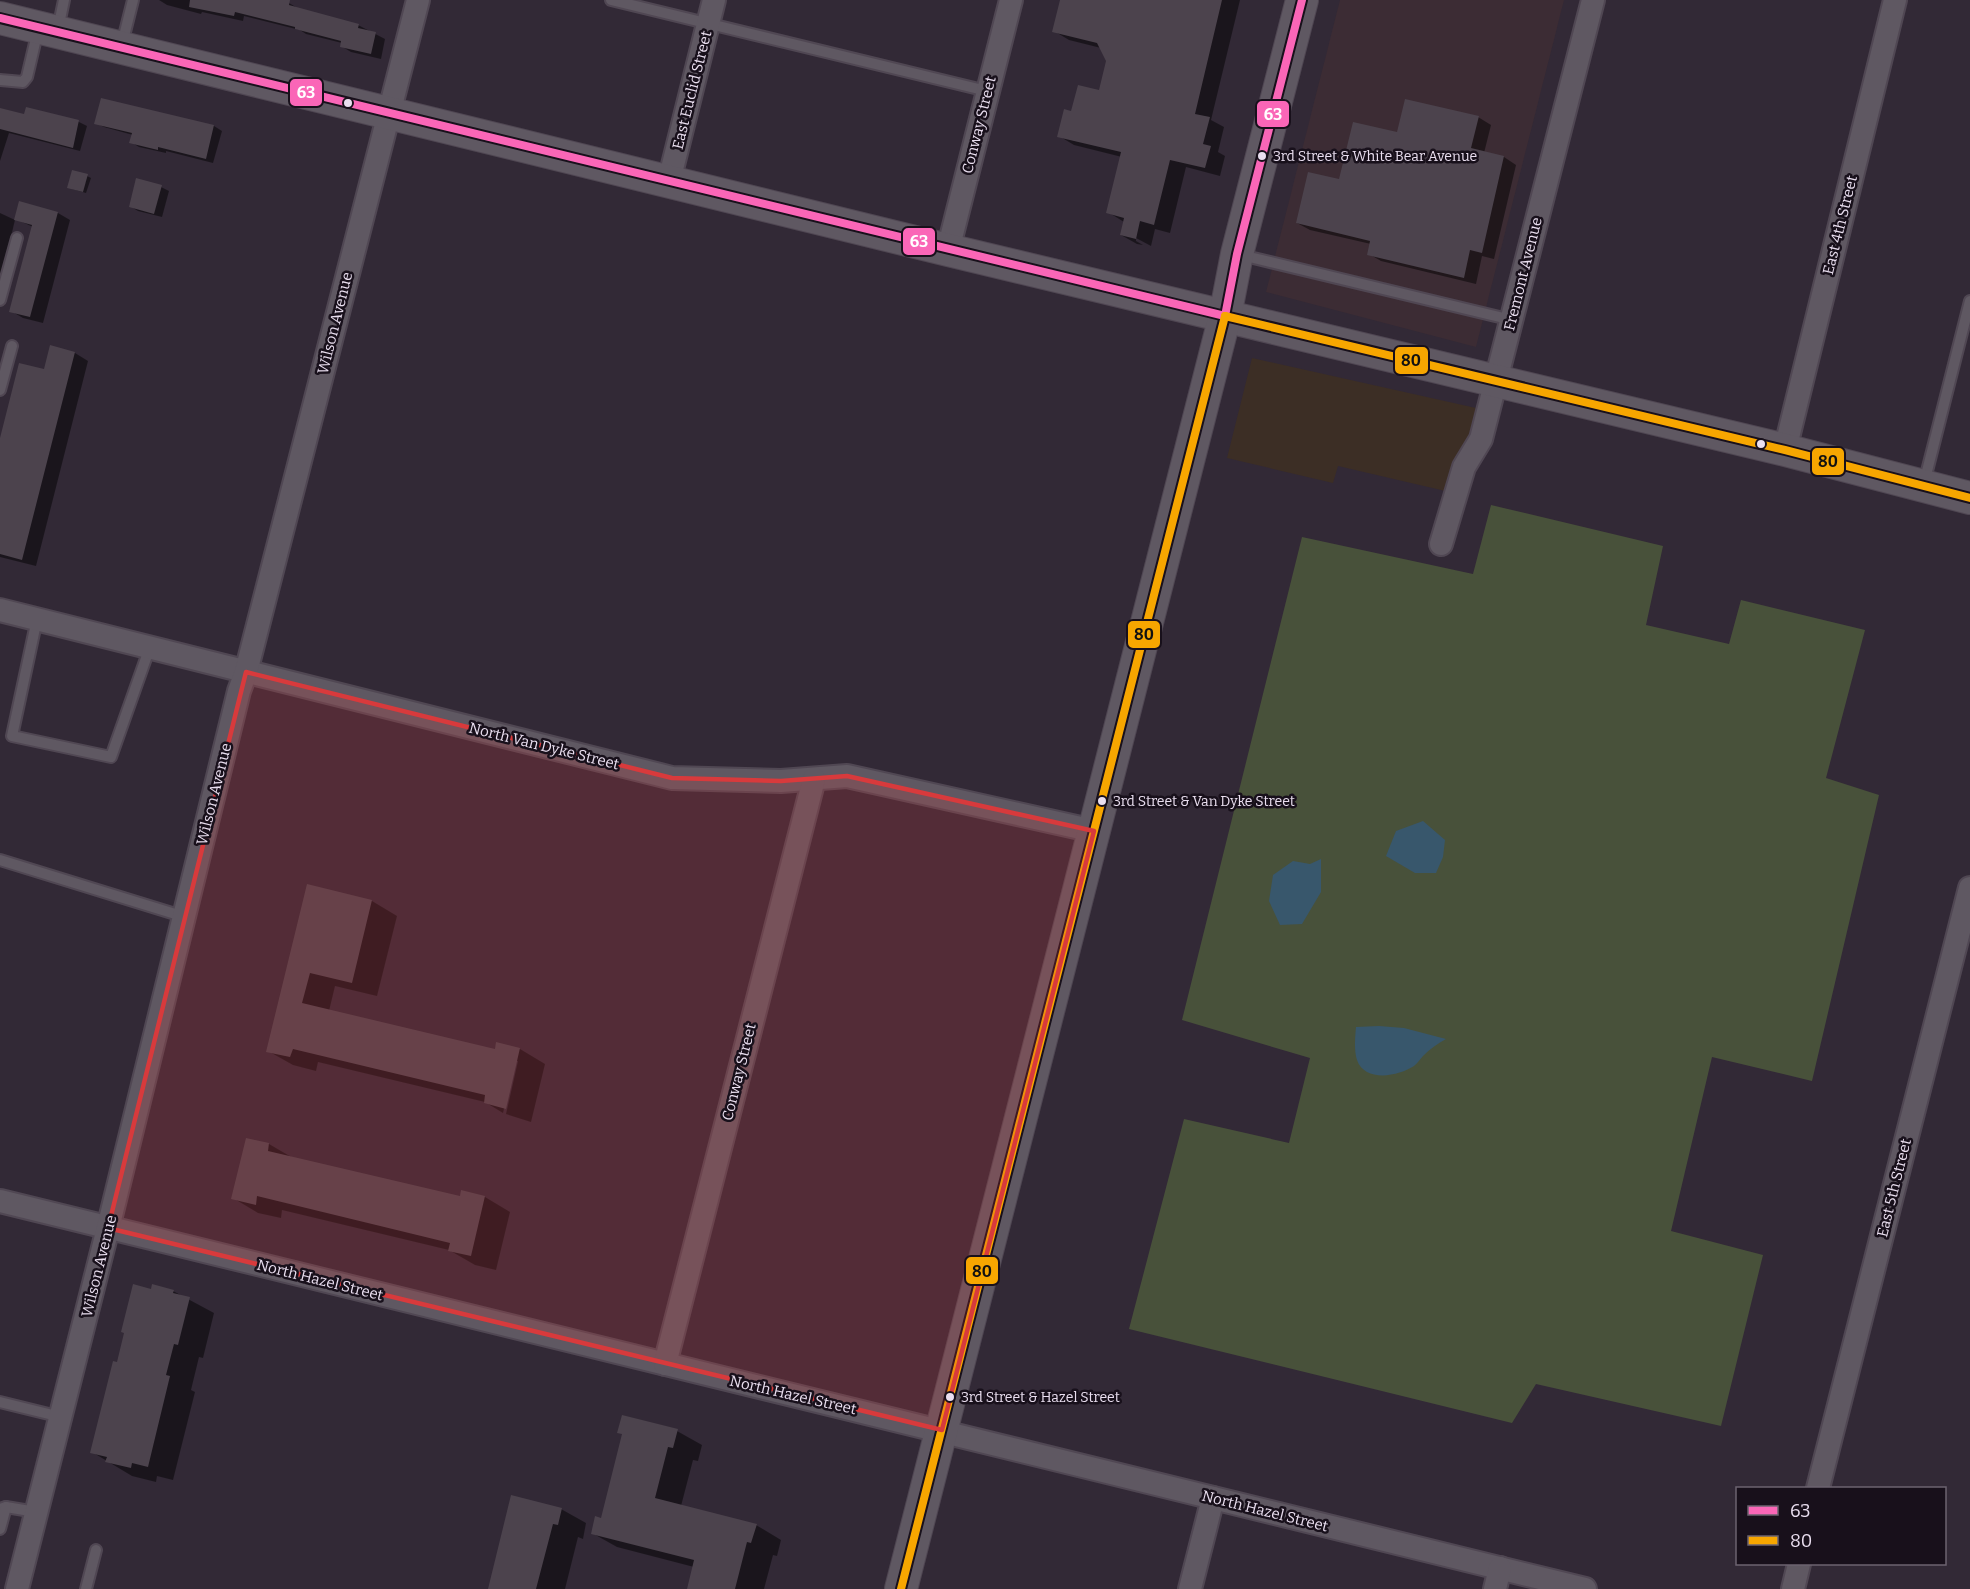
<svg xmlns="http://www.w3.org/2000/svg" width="1970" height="1589" font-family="Bitter,serif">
  <rect width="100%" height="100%" fill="#322936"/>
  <!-- commercial -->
  <path fill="#3c2e25" d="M1252 358 1476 408 1454 493 1338 466 1333 483 1227 458Z"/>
  <!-- education -->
  <path fill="#3c2c34" d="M1340 0H1564L1476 347 1266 292Z"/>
  <!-- green -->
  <path fill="#48513a" d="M1491 505 1663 546 1646 625 1729 644 1741 600 1865 630 1826 778 1879 795 1812 1081 1712 1057 1671 1231 1763 1255 1721 1426 1536 1384 1512 1423 1129 1329 1184 1119 1289 1143 1310 1058 1182 1020 1302 537 1473 574Z"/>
  <!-- water -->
  <g fill="#38576c">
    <path d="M1423 821 1445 840 1443 857 1436 873H1415L1386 856 1396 831Z"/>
    <path d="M1321 859V892L1302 924 1280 925 1269 901 1273 875 1293 861 1310 864Z"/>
    <path d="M1379 1026 1404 1028 1446 1039C1437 1044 1430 1049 1423 1056 1420 1059 1418 1063 1414 1066 1399 1076 1365 1083 1357 1060 1354 1050 1355 1038 1356 1027Z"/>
  </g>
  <!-- shadow -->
  <g fill="#0007">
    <path d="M159 0H276L289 3 299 9 358 25 385 39 381 59 351 52 341 46 342 43 306 34 300 30 244 16 243 21 202 12 201 14 167 5Z"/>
    <path d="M1062 0H1240L1211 120 1224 127 1218 152 1225 156 1220 176 1186 167 1170 233 1155 229 1151 246 1136 238V241L1143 245 1137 244 1121 235 1124 222 1108 212 1122 157 1074 145 1059 136 1072 113 1100 92 1108 60 1101 48 1069 40 1054 31Z"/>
    <path d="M102 100 214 126 222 131 213 163 166 151V153L139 147 131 142 133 135 104 127 96 123Z"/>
    <path d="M0 109 25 116 27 109 79 122 87 126 80 151 9 133 0 161Z"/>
    <path d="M1478 117 1491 125 1484 153 1504 157 1516 165 1494 259 1482 256 1476 284 1381 261 1369 254 1371 244 1310 230 1297 223 1340 181 1398 134Z"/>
    <path d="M87 176 91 178 86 193 72 189Z"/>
    <path d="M161 187 169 191 162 217 138 211 130 206Z"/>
    <path d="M20 203 58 213 70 220 43 323 23 318 11 311 33 227 16 219Z"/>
    <path d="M0 213 15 220 0 281Z"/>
    <path d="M51 347 75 353 88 361 36 566 0 557V446L45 371Z"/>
    <path d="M308 886 372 901 397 916 377 996 335 986 329 1011 496 1051 520 1049 545 1064 531 1122 506 1114 518 1061H515L503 1113 485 1102 318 1062 316 1071 293 1065 268 1051Z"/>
    <path d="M247 1139 269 1144 293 1158 461 1198 485 1197 510 1212 496 1270 475 1265 449 1250 282 1210 281 1218 258 1213 233 1198Z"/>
    <path d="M152 1290 173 1291 214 1313 203 1358 199 1357 191 1390 195 1392 173 1480 157 1476 156 1482 132 1476 92 1452 118 1364Z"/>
    <path d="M677 1431 702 1445 698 1461 693 1460 681 1506 756 1525 781 1540 777 1556 773 1555 764 1589H689L694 1567 617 1547 592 1533Z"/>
    <path d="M561 1509 586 1523 583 1539 578 1537 565 1589H490Z"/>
  </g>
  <!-- building -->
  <g fill="#4c434d">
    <path d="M190 0H290L289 5 359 24 358 28 376 32 371 54 340 47 341 41 295 29V27L235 12 234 16 189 7Z"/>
    <path d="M1060 0H1222L1195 114 1210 117 1203 144 1211 146 1205 168 1170 160 1154 225 1140 221 1136 239 1120 235 1124 218 1106 213 1121 152 1057 137 1064 109 1071 111 1078 85 1099 90 1106 61 1097 43 1052 32Z"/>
    <path d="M101 98 214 125 206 159 158 147V150L129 143 132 133 94 124Z"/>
    <path d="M1405 99 1479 116 1471 148 1504 156 1482 253 1470 250 1464 278 1367 255 1370 241 1296 223 1308 172 1339 179 1353 122 1397 132Z"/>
    <path d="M26 107 79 120 73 148 0 129V108L24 114Z"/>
    <path d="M72 170 88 174 83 192 67 188Z"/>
    <path d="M136 178 162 185 154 214 129 207Z"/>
    <path d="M19 201 58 212 30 317 9 312 32 225 14 220Z"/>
    <path d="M50 345 75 352 22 560 0 554V438L19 363 44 369Z"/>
    <path d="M307 884 372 900 352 983 310 973 302 1003 495 1049 496 1042 520 1048 506 1109 484 1103 485 1095 293 1049 290 1057 266 1052Z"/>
    <path d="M246 1138 269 1143 268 1151 460 1196 461 1190 485 1196 471 1256 448 1251 450 1243 257 1196 256 1205 231 1199Z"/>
    <path d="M133 1284 151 1289 152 1284 174 1290 173 1293 190 1297 178 1345 174 1344 166 1375 170 1376 148 1467 132 1463 131 1468 105 1462 107 1457 90 1453 113 1361 117 1362 124 1333 121 1332Z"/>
    <path d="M622 1415 678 1429 673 1448 668 1447 655 1498 757 1524 751 1543 747 1542 735 1589H687L694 1560 591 1534 595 1516 601 1518 622 1434 617 1433Z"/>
    <path d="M511 1495 562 1508 558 1525 553 1524 536 1589H488Z"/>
  </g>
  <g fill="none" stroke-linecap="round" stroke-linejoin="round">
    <!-- lane casing -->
    <g stroke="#504753" stroke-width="14">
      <g id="lane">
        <path d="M611 0 987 91"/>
        <path d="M58 29 64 0"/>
        <path d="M122 44 133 0"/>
        <path d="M0 80 23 82 27 77 38 30"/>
        <path d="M1241 255 1512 320"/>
        <path d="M0 300 17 238"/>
        <path d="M0 390 12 346"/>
        <path d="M1924 483 1970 301"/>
        <path d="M37 619 12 736 111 757 150 647"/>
        <path d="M0 860 185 917"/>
        <path d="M0 1402 61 1417"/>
        <path d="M0 1509 6 1507 36 1512"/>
        <path d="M0 1529 6 1507"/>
        <path d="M86 1589 96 1550"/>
      </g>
    </g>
    <!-- street casing -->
    <g stroke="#504753" stroke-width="26">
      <g id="street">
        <path d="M669 181 714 0"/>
        <path d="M948 250 1011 0"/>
        <path d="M1785 450 1895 0"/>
        <path d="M1441 544 1464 467 1481 439 1593 0"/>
        <path d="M0 610 672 778 781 781 847 776 1094 831"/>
        <path d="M0 1201 1585 1589"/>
        <path d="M665 1364 814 779"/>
        <path d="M1818 1488 1970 888"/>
        <path d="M17 1589 108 1228 239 691 246 672 418 0"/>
        <path d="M1190 1589 1213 1498"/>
        <path d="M1495 1589 1500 1568"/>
        <path d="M1793 1589 1799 1564"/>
      </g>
    </g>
    <!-- secondary casing -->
    <g stroke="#504753" stroke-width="34">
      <g id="secondary">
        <path d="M0 18 948 250 1785 450 1970 498"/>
        <path d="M901 1589 1225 316 1237 254 1302 0"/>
      </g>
    </g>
    <!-- lane -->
    <use href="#lane" stroke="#5f5862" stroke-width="10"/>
    <!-- street -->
    <use href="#street" stroke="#5f5862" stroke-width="22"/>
    <!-- secondary -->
    <use href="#secondary" stroke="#5f5862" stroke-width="32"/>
    <!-- bus-1 casing -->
    <g stroke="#18101b" stroke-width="12">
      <g id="bus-1">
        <path d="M0 18 1225 316"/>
        <path d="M1225 316 1237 254 1302 0"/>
      </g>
    </g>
    <!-- bus-2 casing -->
    <g stroke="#18101b" stroke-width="12">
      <g id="bus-2">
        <path d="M1225 316 1785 450 1970 498"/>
        <path d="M901 1589 1225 316"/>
      </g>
    </g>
    <!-- bus-1 -->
    <use href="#bus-1" stroke="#fa66b7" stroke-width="8"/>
    <!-- bus-2 -->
    <use href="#bus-2" stroke="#f7a600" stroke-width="8"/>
  </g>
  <!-- marked area -->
  <path fill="#d83a3c" fill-opacity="0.2" stroke="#d83a3c" stroke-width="4.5" stroke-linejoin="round" d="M246 672 672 778 781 781 847 776 1094 831 942 1430 108 1228Z"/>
  <!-- markers -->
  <g fill="#eadff0" stroke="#18101b" stroke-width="2">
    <circle cx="348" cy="103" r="5"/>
    <circle cx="1262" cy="156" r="5"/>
    <circle cx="1761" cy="444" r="5"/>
    <circle cx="1102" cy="801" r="5"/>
    <circle cx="950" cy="1397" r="5"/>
  </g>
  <g text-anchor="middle" stroke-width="5" stroke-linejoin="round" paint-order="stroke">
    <!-- bus labels -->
    <g font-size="14" fill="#eadff0" stroke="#18101b" text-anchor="start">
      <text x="1273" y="161">3rd Street &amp; White Bear Avenue</text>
      <text x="1113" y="806">3rd Street &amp; Van Dyke Street</text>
      <text x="961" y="1402">3rd Street &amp; Hazel Street</text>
    </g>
    <!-- street labels -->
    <g font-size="15" fill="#eadff0" stroke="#18101b">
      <text transform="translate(692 90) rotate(-76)" y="5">East Euclid Street</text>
      <text transform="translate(979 125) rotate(-76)" y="5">Conway Street</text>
      <text transform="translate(1840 225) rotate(-76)" y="5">East 4th Street</text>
      <text transform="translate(1523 274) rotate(-76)" y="5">Fremont Avenue</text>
      <text transform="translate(335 323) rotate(-76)" y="5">Wilson Avenue</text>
      <text transform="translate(544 746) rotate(14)" y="5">North Van Dyke Street</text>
      <text transform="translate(214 794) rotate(-76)" y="5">Wilson Avenue</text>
      <text transform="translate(739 1072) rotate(-76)" y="5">Conway Street</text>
      <text transform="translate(1894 1188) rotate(-76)" y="5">East 5th Street</text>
      <text transform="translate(99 1266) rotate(-76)" y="5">Wilson Avenue</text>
      <text transform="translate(320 1280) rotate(14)" y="5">North Hazel Street</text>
      <text transform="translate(793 1395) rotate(13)" y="5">North Hazel Street</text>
      <text transform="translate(1265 1511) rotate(14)" y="5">North Hazel Street</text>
    </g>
  </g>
  <g stroke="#18101b" stroke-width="2">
    <rect x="289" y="78" width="34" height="29" rx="6" fill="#fa66b7"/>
    <rect x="1256" y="100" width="34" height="28" rx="6" fill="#fa66b7"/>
    <rect x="902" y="227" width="34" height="29" rx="6" fill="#fa66b7"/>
    <rect x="1394" y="346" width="35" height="29" rx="6" fill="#f7a600"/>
    <rect x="1811" y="447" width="34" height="29" rx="6" fill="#f7a600"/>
    <rect x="1127" y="620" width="34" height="29" rx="6" fill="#f7a600"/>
    <rect x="965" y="1256" width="34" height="29" rx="6" fill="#f7a600"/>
  </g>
  <g font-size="16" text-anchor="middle" font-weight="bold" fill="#fff">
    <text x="306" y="98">63</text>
    <text x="1273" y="120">63</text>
    <text x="919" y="247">63</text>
  </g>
  <g font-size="16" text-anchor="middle" font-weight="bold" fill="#111">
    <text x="1411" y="366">80</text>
    <text x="1828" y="467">80</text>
    <text x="1144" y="640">80</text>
    <text x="982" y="1277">80</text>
  </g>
  <!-- legend -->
  <rect x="1736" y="1487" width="210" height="78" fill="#18101b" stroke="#6c6370" stroke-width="1.5"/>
  <rect x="1748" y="1506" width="30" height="9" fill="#fa66b7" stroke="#6c6370" stroke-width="1.5"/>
  <text x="1790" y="1517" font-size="18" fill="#eadff0">63</text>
  <rect x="1748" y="1536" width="30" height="9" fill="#f7a600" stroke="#6c6370" stroke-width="1.5"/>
  <text x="1790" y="1547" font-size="18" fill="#eadff0">80</text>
</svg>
